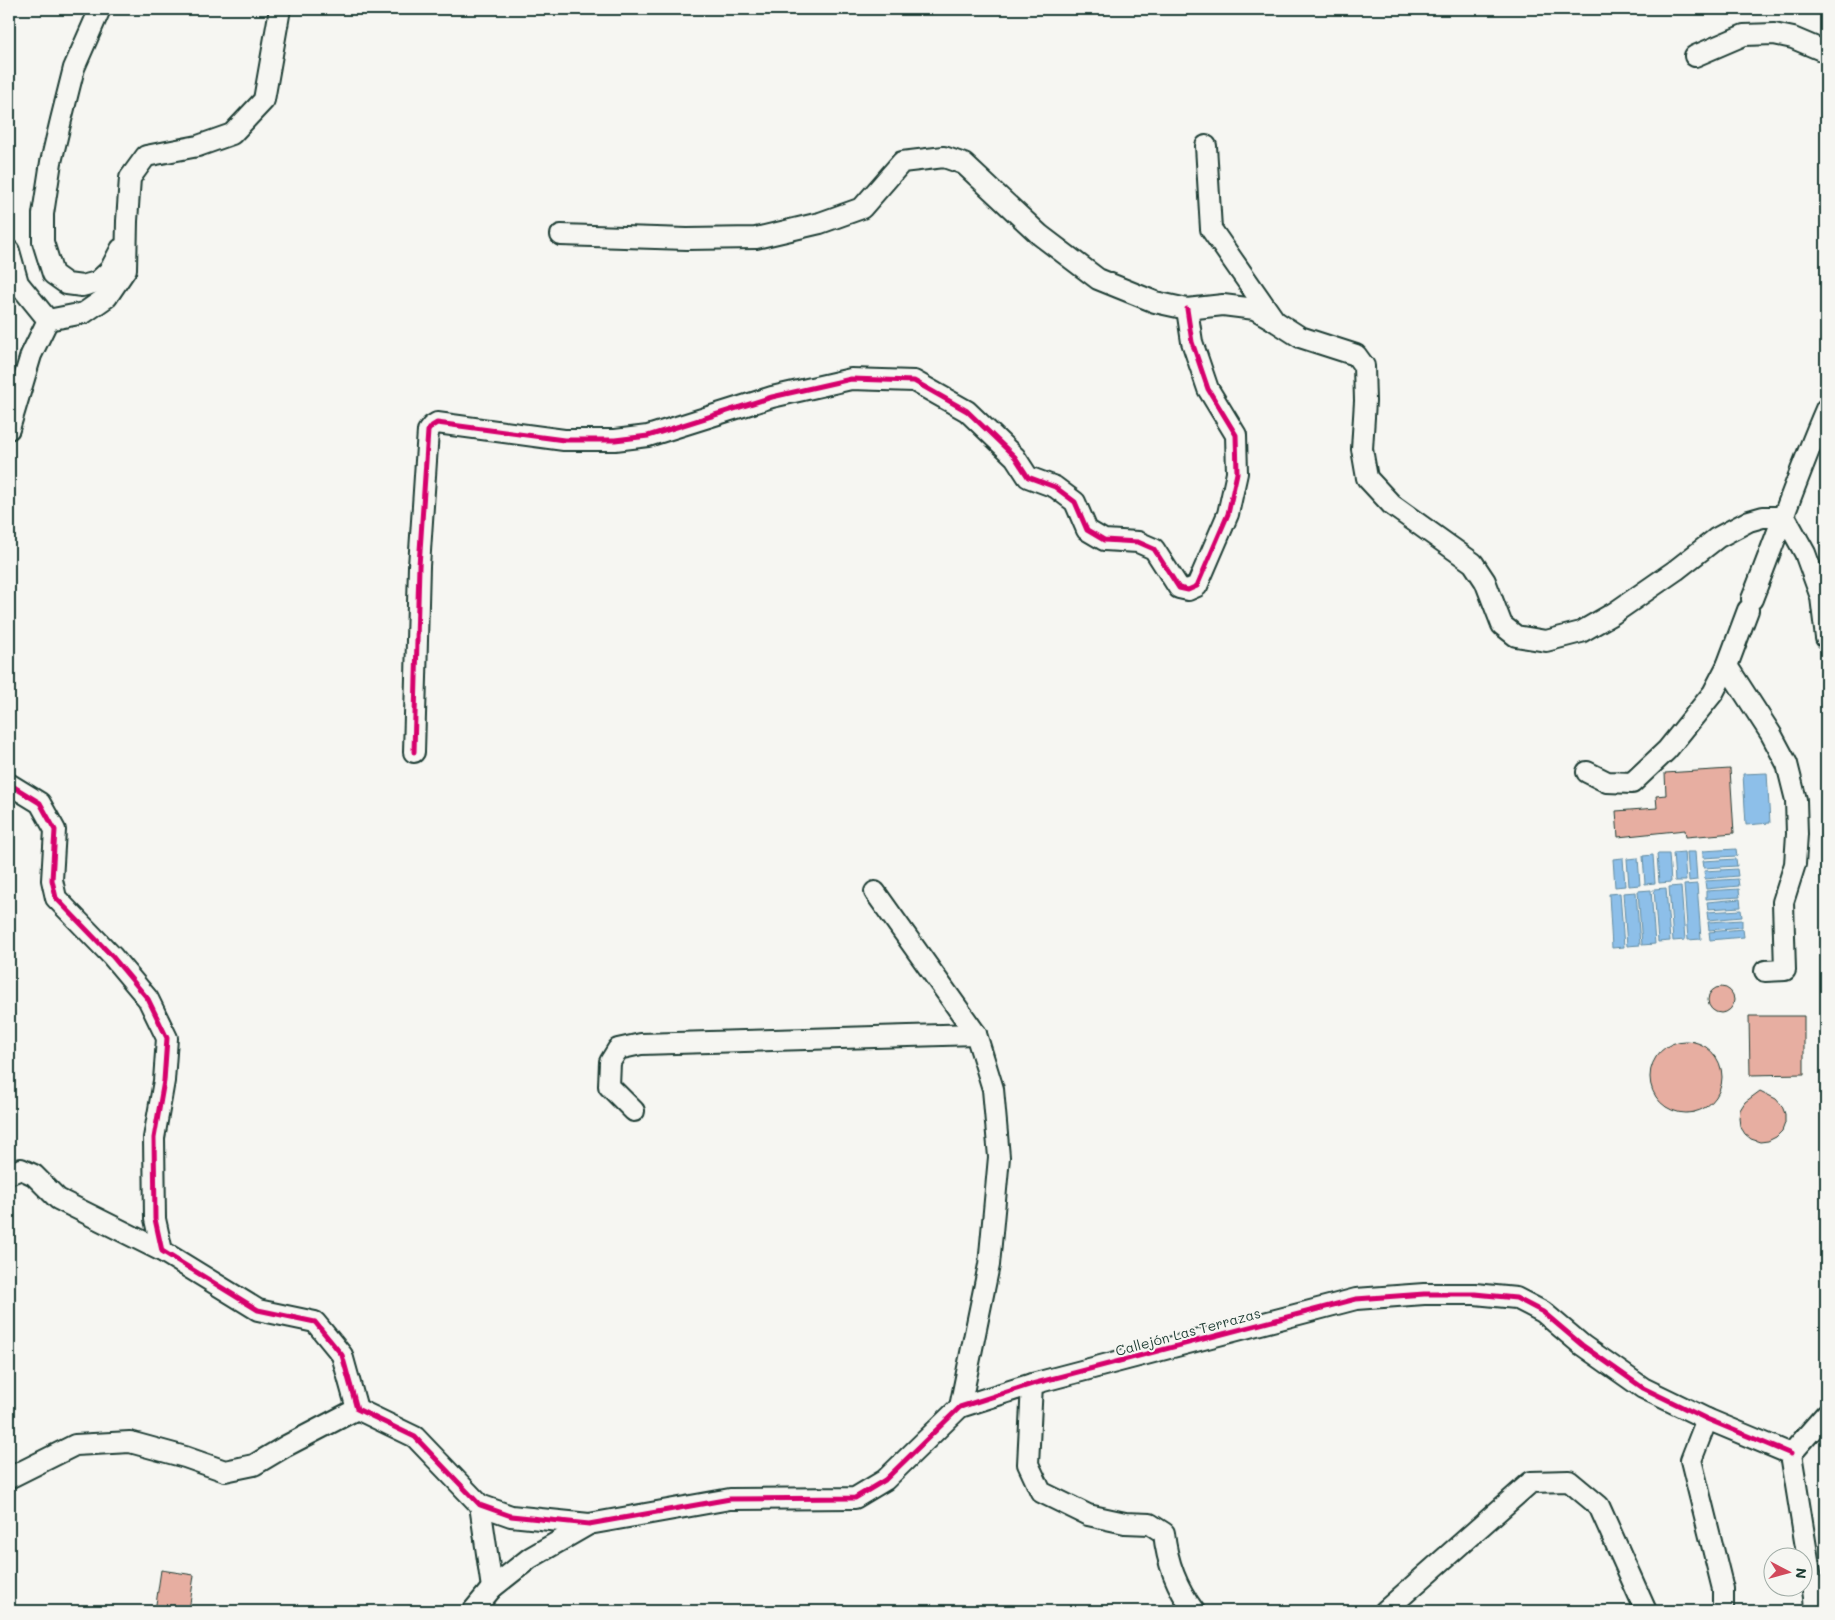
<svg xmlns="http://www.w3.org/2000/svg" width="1835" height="1620" font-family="Mali,sans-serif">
  <rect width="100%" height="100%" fill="#f6f6f2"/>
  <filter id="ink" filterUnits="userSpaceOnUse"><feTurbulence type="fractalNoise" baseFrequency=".02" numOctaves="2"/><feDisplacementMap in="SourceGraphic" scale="10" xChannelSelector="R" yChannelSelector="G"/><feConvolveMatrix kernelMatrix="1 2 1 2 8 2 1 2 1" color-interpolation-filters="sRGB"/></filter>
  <g filter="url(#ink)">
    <!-- water -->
    <g fill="#8dbfe9" stroke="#618ba1">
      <path d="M1767 773 1770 823 1746 825 1743 774Z"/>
      <path d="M1736 849 1737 856 1703 858V851Z"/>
      <path d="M1684 852 1686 881H1675L1673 853Z"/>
      <path d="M1687 852H1695L1697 880 1689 881Z"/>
      <path d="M1657 854H1669L1671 882 1659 883Z"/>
      <path d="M1653 855 1655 883 1645 884 1643 856Z"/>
      <path d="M1623 858 1625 886 1615 887 1613 859Z"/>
      <path d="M1638 858 1640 885 1629 886 1627 859Z"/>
      <path d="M1736 859 1737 866 1704 868 1703 861Z"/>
      <path d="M1737 869 1738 876 1705 879 1704 871Z"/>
      <path d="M1738 879 1739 886 1706 889 1705 881Z"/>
      <path d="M1697 884 1701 939 1688 940 1684 885Z"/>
      <path d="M1681 886 1685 940 1673 941 1669 887Z"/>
      <path d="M1666 888 1670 941 1658 942 1654 889Z"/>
      <path d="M1739 889 1740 897 1706 899V891Z"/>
      <path d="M1651 890 1655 944 1642 945 1638 891Z"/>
      <path d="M1636 892 1640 945 1627 946 1623 893Z"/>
      <path d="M1620 893 1624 947 1612 948 1609 894Z"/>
      <path d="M1740 899 1741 907 1708 909 1707 902Z"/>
      <path d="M1741 910 1742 917 1708 920 1707 912Z"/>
      <path d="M1742 920V927L1709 930 1708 922Z"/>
      <path d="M1743 929 1744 937 1710 940 1709 932Z"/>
    </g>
    <!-- building -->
    <g fill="#e7aea1" stroke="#1f3d34">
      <path d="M1730 769 1734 833 1686 837 1685 830 1618 837 1616 811 1657 808 1656 796 1666 795 1665 773Z"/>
      <circle cx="1721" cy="1000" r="13"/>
      <path d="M1749 1016H1804V1074L1750 1075Z"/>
      <circle cx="1686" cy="1077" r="36"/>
      <path d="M1760 1091 1776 1099 1782 1106 1785 1114V1123L1782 1131 1776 1137 1768 1141 1760 1142 1751 1139 1745 1134 1740 1126 1739 1118 1740 1110 1745 1102Z"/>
      <path d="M161 1570 194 1575 189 1611H155Z"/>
    </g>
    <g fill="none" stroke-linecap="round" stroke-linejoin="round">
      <!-- minor casing -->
      <g stroke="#1f3d34" stroke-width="24">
        <g id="minor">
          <path d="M100 9 74 68 61 120 51 162 43 214V242L53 274 67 284 82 286 97 282 110 270 121 249"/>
          <path d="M1695 56 1744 35 1774 34 1793 38 1826 52"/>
          <path d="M1206 146 1211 229 1275 321 1300 337 1356 355 1364 366 1365 401 1362 449 1367 478 1392 505 1473 563 1485 581 1502 625 1516 636 1546 641 1581 632 1614 613 1676 570 1717 538 1749 521 1763 517H1785"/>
          <path d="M561 235 687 239 756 238 820 223 862 208 902 162 944 157 964 164 1040 235 1098 279 1155 302 1187 309 1223 305 1255 309 1274 320"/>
          <path d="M9 251 18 283 48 320 84 313 107 297 126 269 127 221 130 178 146 156 198 146 232 134 264 100 280 9"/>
          <path d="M9 429 31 355 48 320"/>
          <path d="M1785 517 1805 553 1821 597 1826 638"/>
          <path d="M1752 599C1777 536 1799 471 1826 409"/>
          <path d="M1727 666 1771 734 1787 764 1796 800 1797 834 1795 864 1783 902 1785 970 1765 971"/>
          <path d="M414 752 419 566 428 431 432 426 437 423 564 440H615L648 436 772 397 851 379 914 381 967 411 1015 457 1028 477 1055 487 1075 502 1087 530 1104 540 1138 542 1154 549 1179 588 1188 590 1197 586 1228 514 1237 473 1236 435 1208 389 1192 342 1187 309"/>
          <path d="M1587 772 1607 782 1632 783 1667 750 1713 693 1727 666 1748 610"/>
          <path d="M9 784 40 803 55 830 52 880 56 898 112 956 148 999 167 1038 164 1081 154 1138 155 1219 162 1251 258 1310 315 1322 342 1355 357 1409 415 1437 480 1505 511 1516 589 1524 730 1499 855 1498 885 1480 960 1407 1032 1384 1356 1299 1424 1294H1475L1516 1298 1543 1312 1582 1345 1643 1388 1707 1419 1791 1454"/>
          <path d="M875 892 976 1034 993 1089 999 1157 989 1265 960 1407"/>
          <path d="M634 1111 609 1086 610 1062 618 1049 641 1044 976 1034"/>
          <path d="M9 1174 21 1169 34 1175 58 1199 162 1251"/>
          <path d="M1032 1384 1028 1464 1041 1492 1088 1515 1125 1523 1150 1524 1164 1533C1167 1563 1176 1587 1194 1611"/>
          <path d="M1707 1419 1691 1460 1723 1589V1611"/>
          <path d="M9 1478 75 1445 130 1442 185 1457 225 1471 254 1465 286 1446 357 1409"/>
          <path d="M480 1505 492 1588"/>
          <path d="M473 1611 492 1588 530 1558 589 1524"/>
          <path d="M1385 1611 1531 1482 1569 1481 1599 1506 1646 1611"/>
          <path d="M1815 1611 1814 1597 1791 1454 1826 1414"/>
        </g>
      </g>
      <!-- minor -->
      <use href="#minor" stroke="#f6f6f2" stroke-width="20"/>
      <!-- cycleway casing -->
      <g stroke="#f6f6f2" stroke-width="8">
        <g id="cycleway">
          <path d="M414 752 419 566 428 431 432 426 437 423 564 440H615L648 436 772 397 851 379 914 381 967 411 1015 457 1028 477 1055 487 1075 502 1087 530 1104 540 1138 542 1154 549 1179 588 1188 590 1197 586 1228 514 1237 473 1236 435 1208 389 1192 342 1187 309"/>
          <path d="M9 784 40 803 55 830 52 880 56 898 112 956 148 999 167 1038 164 1081 154 1138 155 1219 162 1251 258 1310 315 1322 342 1355 357 1409 415 1437 480 1505 511 1516 589 1524 730 1499 855 1498 885 1480 960 1407 1032 1384 1356 1299 1424 1294H1475L1516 1298 1543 1312 1582 1345 1643 1388 1707 1419 1791 1454"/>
        </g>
      </g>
      <!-- cycleway -->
      <use href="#cycleway" stroke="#d6006c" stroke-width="5"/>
    </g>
  </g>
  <g text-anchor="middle" stroke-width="4" stroke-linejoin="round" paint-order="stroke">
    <!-- street labels -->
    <g font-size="14" fill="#1f3d34" stroke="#f6f6f2">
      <text transform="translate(1188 1332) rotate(-15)" y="5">Callejón Las Terrazas</text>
    </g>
  </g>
  <!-- margin -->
  <rect width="1835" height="1620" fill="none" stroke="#f6f6f2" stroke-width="30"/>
  <rect x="15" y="15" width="1805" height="1590" fill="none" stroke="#1f3d34" stroke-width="2" filter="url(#ink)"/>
  <!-- north arrow -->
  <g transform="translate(1788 1572) rotate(96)"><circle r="24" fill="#f6f6f2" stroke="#a0aca6"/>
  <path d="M0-4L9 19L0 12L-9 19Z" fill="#d1495b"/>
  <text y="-8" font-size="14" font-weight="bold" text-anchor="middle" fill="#1f3d34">N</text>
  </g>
</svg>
